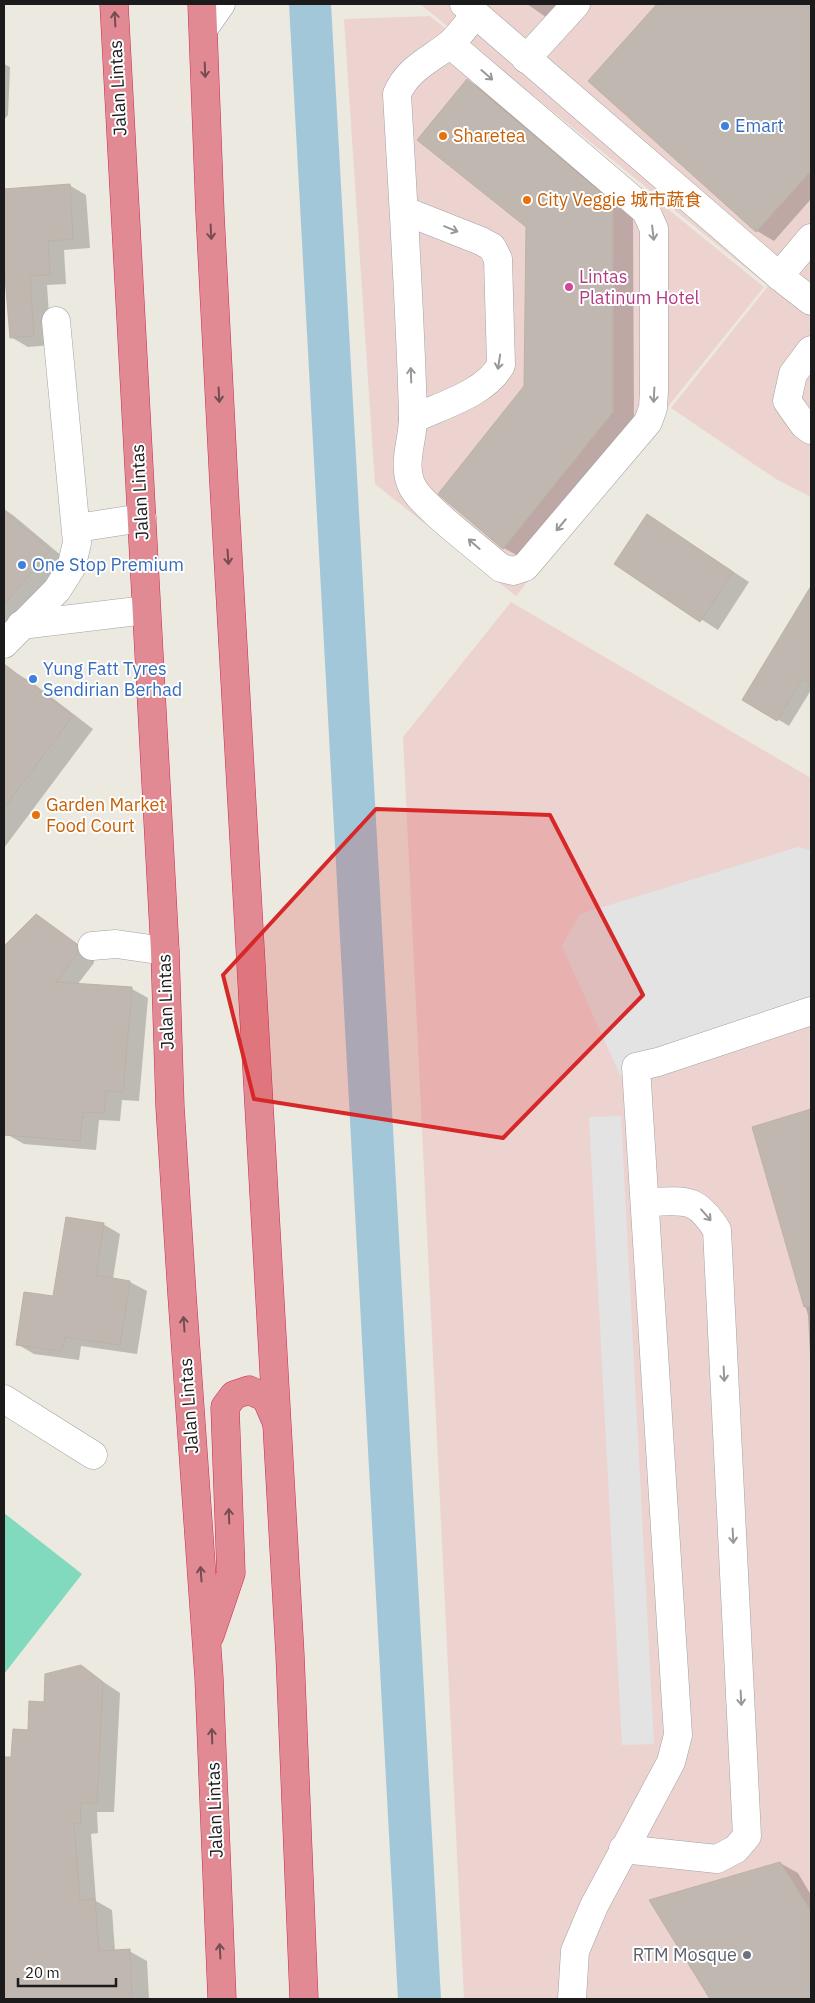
<svg xmlns="http://www.w3.org/2000/svg" width="815" height="2003" font-family="'IBM Plex Sans','Noto Sans SC',sans-serif">
  <rect width="100%" height="100%" fill="#ece9e0"/>
  <!-- commercial -->
  <g fill="#edd3d0">
    <path d="M420 4H811V497L776 479 671 408 768 286Z"/>
    <path d="M430 16 764 287 516 596 375 484 344 19Z"/>
    <path d="M511 602 811 778V1999H464L403 737Z"/>
  </g>
  <!-- pitch -->
  <path fill="#81d9be" d="M4 1513 82 1574 4 1674Z"/>
  <!-- parking -->
  <g fill="#e3e3e3">
    <path d="M798 847 811 850V1012L620 1075 562 946 580 914Z"/>
    <path d="M621 1116 654 1744 622 1745 589 1117Z"/>
  </g>
  <!-- water -->
  <path fill="#a2c7d8" d="M289 4H331L441 1999H398Z"/>
  <!-- shadow -->
  <g fill="#0003">
    <path d="M527 4H570L553 22Z"/>
    <path d="M659 4H811V199L774 241 757 231 589 81Z"/>
    <path d="M4 64 10 67 8 115 4 120Z"/>
    <path d="M467 80 488 93 633 216 634 424 525 560 504 548 526 386 527 227Z"/>
    <path d="M69 185 86 195 90 248 64 250 66 284 47 285 51 345 28 347 11 337 4 190Z"/>
    <path d="M4 509 14 516 69 562 4 640Z"/>
    <path d="M664 526 749 582 718 630 615 564Z"/>
    <path d="M811 588V690L789 726 744 699Z"/>
    <path d="M12 671 33 683 93 729 4 848V682Z"/>
    <path d="M36 915 93 955 94 963 77 985 132 989 148 998 139 1101 122 1100 120 1121 99 1120 96 1150 24 1144 8 1135V1129L4 1126V950Z"/>
    <path d="M811 1111V1375L808 1315 753 1128Z"/>
    <path d="M103 1224 120 1234 113 1279 130 1282 147 1291 137 1354 81 1346 79 1360 34 1354 17 1344 54 1298Z"/>
    <path d="M81 1667 120 1693 114 1812H97L98 1833 91 1834 96 1901 112 1910 115 1951H129L147 1961 149 1999H4V1758H12L45 1703Z"/>
    <path d="M780 1863 798 1873 811 1895V1999H711L651 1901Z"/>
  </g>
  <!-- building -->
  <g fill="#c0b8b0" stroke="#bdb1a4">
    <path d="M657 4H811V171L756 232 588 81Z"/>
    <path d="M467 79 613 203V412L503 549 438 494 524 386 526 227 417 140Z"/>
    <path d="M70 184 73 239 48 241 50 275 30 276 34 336 10 338 4 265V189Z"/>
    <path d="M4 511 50 550 4 605Z"/>
    <path d="M647 514 733 572 700 622 614 564Z"/>
    <path d="M811 586V684L802 679 777 721 742 700Z"/>
    <path d="M4 664 73 716 4 808Z"/>
    <path d="M36 914 77 944 78 953 56 982 132 987 123 1092 106 1091 104 1113 83 1112 80 1141 4 1135V946Z"/>
    <path d="M811 1109V1306L804 1307 752 1127Z"/>
    <path d="M66 1217 104 1223 96 1275 130 1281 120 1345 65 1337 62 1351 16 1345 24 1292 53 1296Z"/>
    <path d="M81 1665 103 1682 97 1803H80L81 1823 74 1824 80 1900 95 1899 99 1951 130 1949 132 1999H4V1757H11L13 1729 28 1730 29 1701 44 1702 45 1674Z"/>
    <path d="M780 1862 811 1911V1999H710L649 1900Z"/>
  </g>
  <g fill="none" stroke-linecap="round" stroke-linejoin="round">
    <!-- minor casing -->
    <g stroke="#a2a2a2" stroke-width="29">
      <g id="minor">
        <path d="M464 4 779 276 811 301"/>
        <path d="M204 28 221 4"/>
        <path d="M450 44 646 211 654 229V391L653 408 648 422 525 567 513 571 501 568C482 551 420 505 412 486 401 463 414 439 413 415 410 308 403 201 397 94 407 69 430 60 450 44 459 36 467 24 475 15"/>
        <path d="M526 59 576 4"/>
        <path d="M405 211 481 241 492 247 498 259 501 365C485 394 442 405 413 419"/>
        <path d="M779 276 811 238"/>
        <path d="M811 350 793 374 787 401 804 425 811 430"/>
        <path d="M77 528 142 518"/>
        <path d="M21 625 146 610"/>
        <path d="M4 644 57 590 71 568 77 543 56 321"/>
        <path d="M92 946 116 944 165 951"/>
        <path d="M4 1399 93 1455"/>
        <path d="M623 1849 717 1859 736 1849 747 1836 717 1230C694 1194 684 1202 645 1202"/>
        <path d="M572 1999 575 1951 594 1906 671 1762 678 1735 636 1067 658 1062 811 1011"/>
      </g>
    </g>
    <!-- highway casing -->
    <g stroke="#cc2b54" stroke-width="29">
      <g id="highway">
        <path d="M114 4 165 951 170 1107 182 1295 209 1678 222 1999"/>
        <path d="M202 4 210 214 224 486 290 1655 304 1999"/>
        <path d="M210 1635 231 1573 225 1407 234 1395 249 1390 266 1398 276 1421"/>
      </g>
    </g>
    <!-- minor -->
    <use href="#minor" stroke="#fff" stroke-width="28"/>
    <!-- highway -->
    <use href="#highway" stroke="#e18a93" stroke-width="28"/>
  </g>
  <!-- one-way arrows -->
  <defs><path id="oneway-shaft" d="M-6 0H5M1.5-3L5.5 0L1.5 3" fill="none" stroke-width="1.6" stroke-linecap="round" stroke-linejoin="round" transform="scale(1.25)"/></defs>
  <g stroke="#744d51">
    <use href="#oneway-shaft" transform="translate(115 19) rotate(-93)"/>
    <use href="#oneway-shaft" transform="translate(205 70) rotate(88)"/>
    <use href="#oneway-shaft" transform="translate(211 232) rotate(87)"/>
    <use href="#oneway-shaft" transform="translate(219 395) rotate(87)"/>
    <use href="#oneway-shaft" transform="translate(228 557) rotate(86)"/>
    <use href="#oneway-shaft" transform="translate(184 1324) rotate(-94)"/>
    <use href="#oneway-shaft" transform="translate(229 1516) rotate(-92)"/>
    <use href="#oneway-shaft" transform="translate(201 1574) rotate(-94)"/>
    <use href="#oneway-shaft" transform="translate(212 1736) rotate(-92)"/>
    <use href="#oneway-shaft" transform="translate(220 1951) rotate(-93)"/>
  </g>
  <g stroke="#989898">
    <use href="#oneway-shaft" transform="translate(487 75) rotate(41)"/>
    <use href="#oneway-shaft" transform="translate(451 229) rotate(22)"/>
    <use href="#oneway-shaft" transform="translate(653 233) rotate(83)"/>
    <use href="#oneway-shaft" transform="translate(499 362) rotate(99)"/>
    <use href="#oneway-shaft" transform="translate(411 375) rotate(-92)"/>
    <use href="#oneway-shaft" transform="translate(654 395) rotate(93)"/>
    <use href="#oneway-shaft" transform="translate(561 525) rotate(130)"/>
    <use href="#oneway-shaft" transform="translate(474 544) rotate(-139)"/>
    <use href="#oneway-shaft" transform="translate(706 1215) rotate(49)"/>
    <use href="#oneway-shaft" transform="translate(724 1374) rotate(87)"/>
    <use href="#oneway-shaft" transform="translate(733 1536) rotate(87)"/>
    <use href="#oneway-shaft" transform="translate(741 1698) rotate(87)"/>
  </g>
  <!-- marked area -->
  <path fill="#d62828" fill-opacity="0.2" stroke="#d62828" stroke-width="4" stroke-linejoin="round" d="M376 809 550 815 643 995 503 1138 254 1099 223 975Z"/>
  <!-- markers -->
  <g fill="#3f7fe0" stroke="#fff" stroke-width="2">
    <circle cx="725" cy="126" r="5"/>
    <circle cx="22" cy="565" r="5"/>
    <circle cx="33" cy="679" r="5"/>
  </g>
  <g fill="#e8710a" stroke="#fff" stroke-width="2">
    <circle cx="443" cy="136" r="5"/>
    <circle cx="527" cy="200" r="5"/>
    <circle cx="36" cy="815" r="5"/>
  </g>
  <circle fill="#d1479c" stroke="#fff" stroke-width="2" cx="569" cy="287" r="5"/>
  <circle fill="#6b7280" stroke="#fff" stroke-width="2" cx="747" cy="1955" r="5"/>
  <g text-anchor="middle" stroke-width="4" stroke-linejoin="round" paint-order="stroke">
    <!-- street labels -->
    <g font-size="18" fill="#1b1b1b" stroke="#fff">
      <text transform="translate(118 88) rotate(-93)" y="6">Jalan Lintas</text>
      <text transform="translate(140 492) rotate(-93)" y="6">Jalan Lintas</text>
      <text transform="translate(166 1002) rotate(-92)" y="6">Jalan Lintas</text>
      <text transform="translate(189 1406) rotate(-94)" y="6">Jalan Lintas</text>
      <text transform="translate(215 1810) rotate(-92)" y="6">Jalan Lintas</text>
    </g>
    <!-- shop labels -->
    <g font-size="18" fill="#366cbe" stroke="#fff" text-anchor="start">
      <text x="735" y="132">Emart</text>
      <text x="32" y="571">One Stop Premium</text>
      <text x="43" y="675">Yung Fatt Tyres<tspan x="43" dy="21">Sendirian Berhad</tspan></text>
    </g>
    <!-- food labels -->
    <g font-size="18" fill="#c56008" stroke="#fff" text-anchor="start">
      <text x="453" y="142">Sharetea</text>
      <text x="537" y="206">City Veggie 城市蔬食</text>
      <text x="46" y="811">Garden Market<tspan x="46" dy="21">Food Court</tspan></text>
    </g>
    <!-- hotel labels -->
    <g font-size="18" fill="#b23c85" stroke="#fff" text-anchor="start">
      <text x="579" y="283">Lintas<tspan x="579" dy="21">Platinum Hotel</tspan></text>
    </g>
    <!-- worship labels -->
    <g font-size="18" fill="#5b616d" stroke="#fff" text-anchor="end">
      <text x="737" y="1961">RTM Mosque</text>
    </g>
  </g>
  <!-- border -->
  <rect width="815" height="2003" fill="none" stroke="#1b1b1b" stroke-width="10"/>
  <!-- scale -->
  <path d="M18 1978v8h98v-8" fill="none" stroke="#1b1b1b" stroke-width="2.5"/>
  <text x="25" y="1978" font-size="15" fill="#1b1b1b" stroke="#ffffff" stroke-width="4" paint-order="stroke">20 m</text>
</svg>
